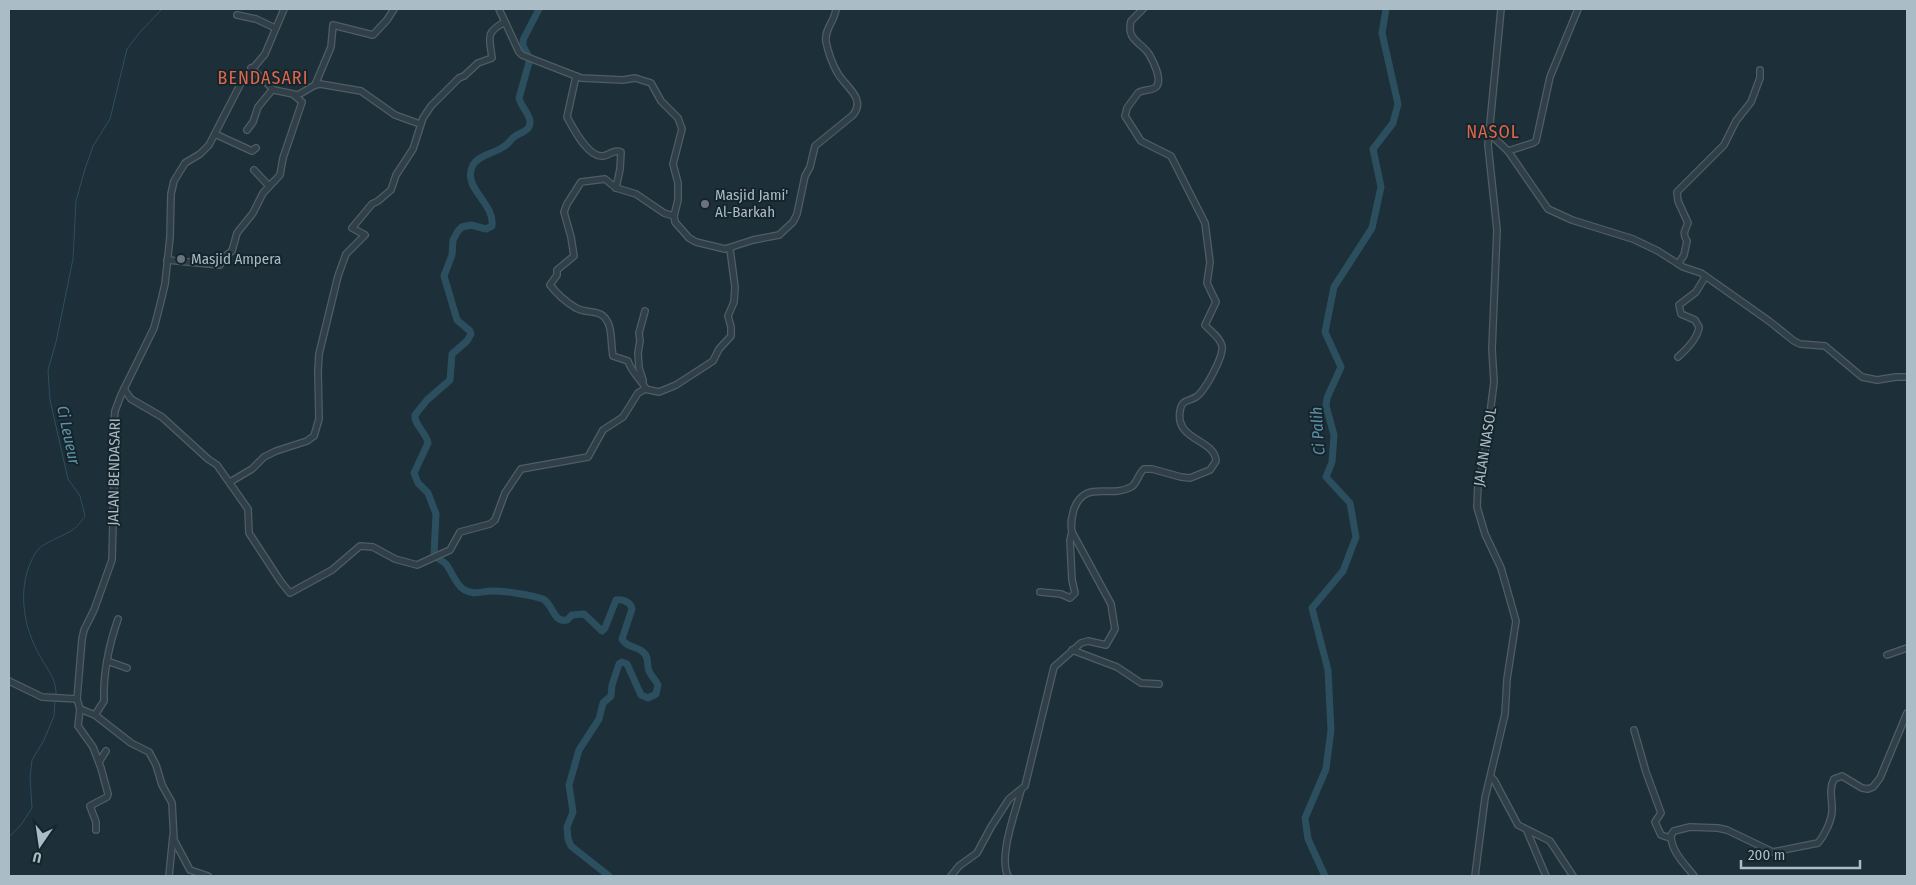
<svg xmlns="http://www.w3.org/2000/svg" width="1916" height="885" font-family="'Fira Sans Condensed',sans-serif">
  <rect width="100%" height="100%" fill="#1d2f38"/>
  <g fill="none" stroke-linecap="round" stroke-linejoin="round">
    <!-- stream -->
    <g stroke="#2c4f5f" stroke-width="1">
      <path d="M56 696C57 680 48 670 41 658 22 626 16 584 36 552 42 542 66 536 75 528 79 525 82 520 85 516L80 496 68 479 50 400 48 370 56 342 73 259 76 201 85 169 93 146 110 119 127 49 140 32 162 9"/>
      <path d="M9 837 21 825 32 808 30 777 32 760 43 742 54 716 55 700"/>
    </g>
    <!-- river -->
    <g stroke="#2c4f5f" stroke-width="7">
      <path d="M539 9 523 40V46L530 59 519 98C521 107 530 114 530 122 530 132 520 132 514 137 510 140 508 145 503 147 493 154 477 155 472 167 463 189 495 203 492 226L486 229 471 225 462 227 458 231 453 240 452 255 444 276 457 320 470 331 471 334 467 341 452 354 450 380 427 400 415 415C414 425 426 432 428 443L414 473 418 483 428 493 436 514 434 555C437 559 442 560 446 564 452 572 455 583 463 589 473 596 482 591 493 591 505 591 531 595 543 599 553 604 553 623 567 620L572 615 584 614 602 631 605 628 616 600C623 599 631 602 632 609L622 639C627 648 637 646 643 652 650 658 646 664 649 671 651 676 656 680 658 685L656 694 648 698 641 695 627 664 622 662 619 664 612 685 611 696 603 703 599 719 579 750 569 785 573 812 567 827 568 839 571 846 609 876"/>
      <path d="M1325 876 1308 839 1305 818 1326 769 1331 730 1328 670 1312 608 1343 571 1356 537 1350 503 1326 477 1332 462 1334 435 1326 406 1327 398 1341 367 1325 332 1334 287 1372 228 1381 187 1373 149 1393 123 1398 104 1382 33 1386 9"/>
    </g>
    <!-- minor casing -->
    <g stroke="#4e5e66" stroke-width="8">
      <g id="minor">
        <path d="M499 9 519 52 522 55 581 78 623 80 635 78 651 83 661 101 678 118 682 129 673 164 678 183V200L674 216 675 222 689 238 696 242 725 249 753 240 779 235 793 222 797 214 805 176 810 167 815 146 853 115C867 98 844 86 837 72 832 63 828 51 826 42 824 29 835 21 836 9"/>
        <path d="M237 15 256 19 275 28"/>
        <path d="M251 68 274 90 298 95 315 85 320 84 361 91 395 115 420 124"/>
        <path d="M576 76 567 117C573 128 588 158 603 156 610 155 614 149 621 152L620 169 616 188"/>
        <path d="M315 85 331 47 333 25 373 35 387 20 394 9"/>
        <path d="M247 130 253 122 258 107 273 89"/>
        <path d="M1489 133 1508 151 1548 209 1572 220 1633 239 1658 251 1683 267 1701 273 1769 321 1794 341 1800 344 1825 346 1862 377 1877 380 1896 377H1907"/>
        <path d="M215 134 252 151 256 148"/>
        <path d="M1508 151 1533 143 1536 141 1550 77 1578 9"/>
        <path d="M254 170 269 186"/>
        <path d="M167 260 220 265 224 257 232 251 237 233 253 213 263 193 280 175 283 158 302 102 294 95"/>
        <path d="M1678 264 1684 255 1687 241C1682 234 1685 230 1688 223L1678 201 1677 192 1724 145 1736 121 1751 102 1760 78V70"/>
        <path d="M1678 357C1687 349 1698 338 1699 327L1695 320 1681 314 1679 305 1696 292 1705 277"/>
        <path d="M643 380 639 368 638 353 640 341 639 333 645 311"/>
        <path d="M124 389 131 399 162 417 208 459 217 465 248 509 249 533 281 582 290 593 332 570 360 546 373 547 395 559 417 565 450 550 460 532 490 524 495 520 505 493 521 469 588 457 603 430 623 417 638 393 645 389 659 392 676 385 713 361 719 349 731 336V327L728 316 734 302 735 287 730 249"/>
        <path d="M646 389C641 379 631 372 628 361L613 356C611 346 612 334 609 325 602 307 589 315 576 308 566 302 557 294 550 285L557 275V270L574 256 571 237 564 212 567 204 581 182 605 179 616 188 636 194 664 213 674 216"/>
        <path d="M230 482 252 469 264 457 276 451 307 441 314 436 319 419 318 371 319 354 338 276 346 254 365 235 352 228 372 204 378 201 391 190 396 175 413 149 423 118 431 106 459 78 464 76 478 63 492 58C490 38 484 33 505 22"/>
        <path d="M1040 592 1061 594 1070 598 1075 593 1072 580 1070 540 1072 532"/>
        <path d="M1072 650 1117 667 1141 683 1159 684"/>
        <path d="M1887 655 1907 648"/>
        <path d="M107 661 127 668"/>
        <path d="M9 681 42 697 77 699"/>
        <path d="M80 709 78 726 93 747 101 768 108 794 107 797 90 806 96 822V830"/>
        <path d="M95 715 104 701C103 674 109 645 118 619"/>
        <path d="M1634 730 1646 772 1661 813 1655 822 1661 835 1670 838"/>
        <path d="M99 762 106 751"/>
        <path d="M1491 777 1494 780 1518 825 1550 841 1573 876"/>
        <path d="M1527 831 1546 876"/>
        <path d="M169 876 173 836"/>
        <path d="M208 876 190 870 174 840 172 803 162 785 156 765 149 752 131 743 95 715 80 709 77 699 82 639 84 630 94 610 112 560 115 449 113 431 115 411 121 395 154 328 160 305 165 284 170 237 171 194 174 181 185 163 200 154 209 145 241 83 265 54 284 9"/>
        <path d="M951 876 959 866 977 853 991 827 1009 799 1025 786 1054 667 1081 643 1088 641 1106 645 1115 629 1111 604 1072 532C1070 523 1072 517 1074 509 1085 479 1109 499 1131 487 1137 484 1138 474 1144 469H1152L1181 477 1190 478 1210 470 1216 461C1215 439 1175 441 1180 411 1182 399 1188 402 1196 397 1205 391 1224 356 1222 346 1220 337 1211 332 1205 325L1216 302 1207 283 1210 262 1205 223 1171 156 1141 141 1125 116 1127 108 1138 93C1143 89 1152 91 1156 87 1163 80 1153 61 1149 54 1141 42 1126 40 1131 21L1143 9"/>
        <path d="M1008 876C998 856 1016 811 1021 790"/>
        <path d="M1475 876 1485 798 1505 714 1507 679 1516 621 1501 568 1485 534 1477 507 1478 484 1484 461 1494 382 1492 349 1497 230 1488 145 1501 9"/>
        <path d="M1694 876C1685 864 1671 852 1671 835L1674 831 1690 827 1718 828 1727 830 1773 852 1818 843C1824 836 1831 822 1832 812 1833 801 1828 790 1834 779L1842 776 1862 788 1868 789 1873 787 1880 778 1907 713"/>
      </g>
    </g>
    <!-- minor -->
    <use href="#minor" stroke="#314048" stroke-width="5.5"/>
  </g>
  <!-- markers -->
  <g fill="#6b7280" stroke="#16252c" stroke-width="2">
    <circle cx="705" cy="204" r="5"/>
    <circle cx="181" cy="259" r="5"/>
  </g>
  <g text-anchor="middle" stroke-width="4" stroke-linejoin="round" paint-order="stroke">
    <!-- poi labels -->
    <g font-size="15" fill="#aabcc6" stroke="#16252c" text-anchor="start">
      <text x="715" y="200">Masjid Jami'<tspan x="715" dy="17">Al-Barkah</tspan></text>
      <text x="191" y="264">Masjid Ampera</text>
    </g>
    <!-- street labels -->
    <g font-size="15" fill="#aabcc6" stroke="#16252c">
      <text transform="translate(1485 447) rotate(-81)" y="5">JALAN NASOL</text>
      <text transform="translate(114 472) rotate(-89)" y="5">JALAN BENDASARI</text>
    </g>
    <!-- water labels -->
    <g font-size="16" font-style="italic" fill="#5f92a9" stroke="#16252c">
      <text transform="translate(1317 431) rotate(-94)" y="6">Ci Palih</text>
      <text transform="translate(69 435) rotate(78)" y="6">Ci Leueur</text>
    </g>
    <!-- quarter labels -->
    <g font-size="18" letter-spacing="1" fill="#dd674d" stroke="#16252c">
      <text x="263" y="84">BENDASARI</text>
      <text x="1493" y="138">NASOL</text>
    </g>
  </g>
  <!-- border -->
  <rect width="1916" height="885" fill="none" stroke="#aabcc6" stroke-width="20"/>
  <!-- north arrow -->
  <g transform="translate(40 845) rotate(193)" stroke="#16252c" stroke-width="4" paint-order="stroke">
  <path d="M0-4L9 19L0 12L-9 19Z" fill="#aabcc6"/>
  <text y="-8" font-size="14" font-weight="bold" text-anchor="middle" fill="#aabcc6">U</text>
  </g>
  <!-- scale -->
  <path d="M1741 860v8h119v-8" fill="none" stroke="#aabcc6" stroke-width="2.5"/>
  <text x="1748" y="860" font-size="15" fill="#aabcc6" stroke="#16252c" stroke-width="4" paint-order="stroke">200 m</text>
</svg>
